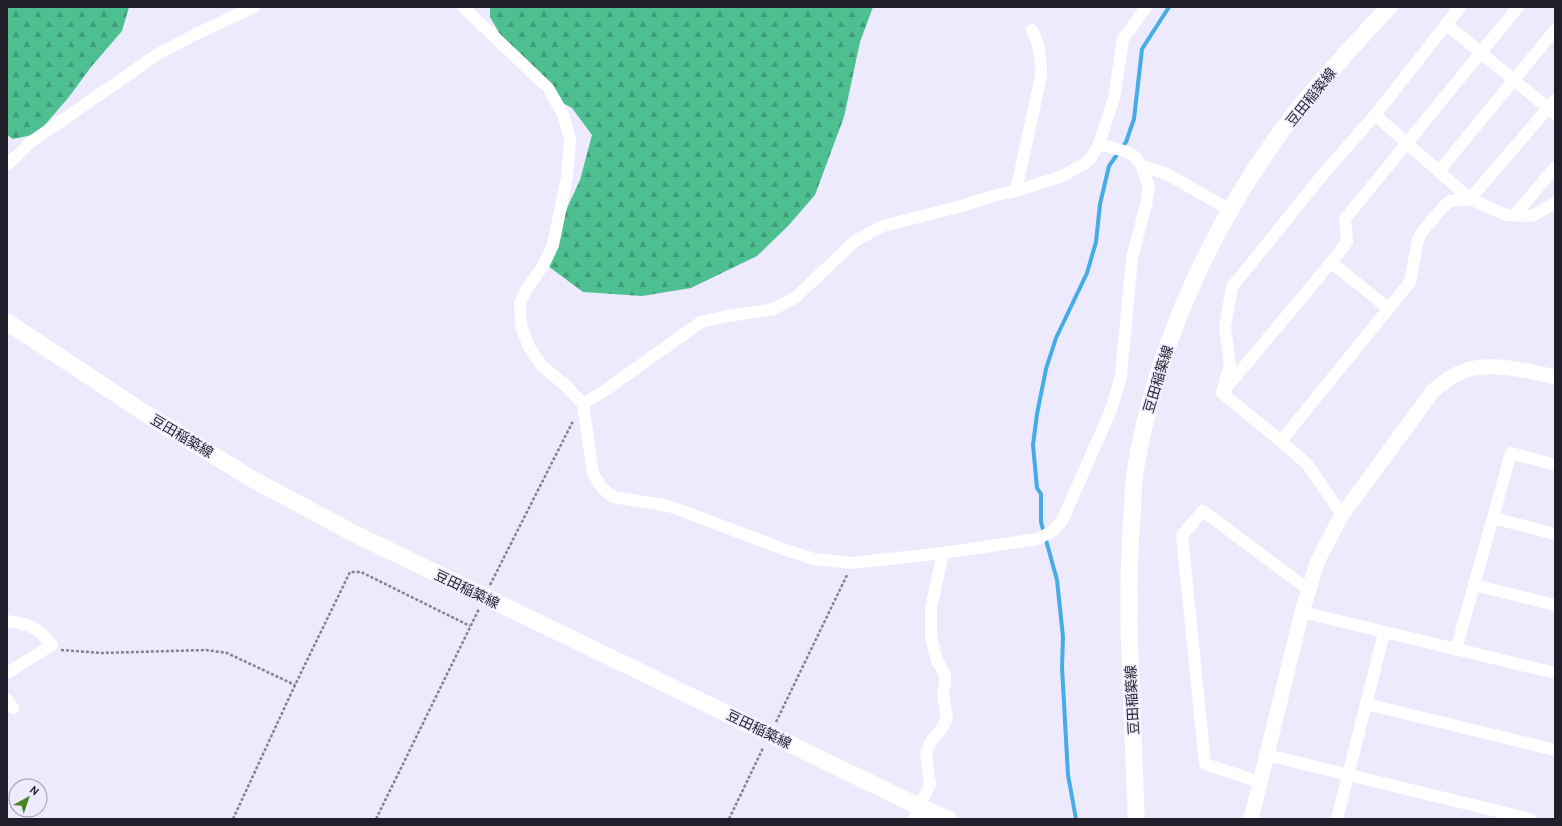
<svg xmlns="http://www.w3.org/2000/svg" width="1562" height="826" font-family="Cabin,'Noto Sans JP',sans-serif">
  <defs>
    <pattern id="forest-firs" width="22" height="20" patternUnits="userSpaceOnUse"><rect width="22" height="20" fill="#4ebf91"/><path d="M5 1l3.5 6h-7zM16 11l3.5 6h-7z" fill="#409b77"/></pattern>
  </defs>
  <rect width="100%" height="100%" fill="#edeafe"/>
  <!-- forest -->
  <g fill="url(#forest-firs)">
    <path d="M7 7H129L122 31 91 67 69 97 37 134 13 139 7 135Z"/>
    <path d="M490 7H873L860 42 844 117 815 195 788 226 757 256 691 288 642 296 583 292 548 266 563 217 580 180 592 135 572 108 544 93 511 53 490 17Z"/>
  </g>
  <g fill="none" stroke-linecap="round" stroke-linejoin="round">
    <!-- stream -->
    <path stroke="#45ace4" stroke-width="4" d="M1076 819 1068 775 1062 667 1063 637 1057 580 1041 522V494L1037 488 1033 445 1037 414 1046 369 1056 338 1087 273 1096 242 1100 204 1109 166 1126 142 1134 119 1142 49 1169 7"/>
    <!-- path -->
    <g stroke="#838191" stroke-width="2.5" stroke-dasharray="3 2" stroke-linecap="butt">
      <path d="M490 585 573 421"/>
      <path d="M61 650 101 653 206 650 227 653 295 685"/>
      <path d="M776 722 847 575"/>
      <path d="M233 819 295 685 350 572H361L470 626"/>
      <path d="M376 819 479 609"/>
      <path d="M729 819 763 748"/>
    </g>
    <!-- minor -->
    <g stroke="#fff" stroke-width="12">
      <path d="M463 7 548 88 563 114 570 139 567 177 553 245 544 264 525 292 520 303 521 326 529 347 542 366 565 385 583 404 593 473 602 488 613 497 669 506 786 550 814 559 852 563 943 553 1037 539 1053 531 1062 521 1111 410 1121 376 1132 258 1146 205 1149 187 1142 166 1134 156 1124 151 1099 144"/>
      <path d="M1446 24 1555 114"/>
      <path d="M1375 115 1470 199 1506 215 1532 216 1555 203"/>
      <path d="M7 165 31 142 158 54 198 33 254 7"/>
      <path d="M1142 166 1167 174 1230 210"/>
      <path d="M1439 171 1555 30"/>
      <path d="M1016 191 1041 76C1041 59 1040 45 1032 30"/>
      <path d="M1515 215 1555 167"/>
      <path d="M1332 263 1388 308"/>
      <path d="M1223 389 1230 364 1225 327 1232 287 1320 178 1375 115 1460 7"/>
      <path d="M1222 393 1329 265 1347 242 1345 219 1518 7"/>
      <path d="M1222 393 1281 441 1308 465 1342 515"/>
      <path d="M583 404 607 389 701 322 728 316 774 309 796 297 855 241 883 226 958 207 997 195 1016 191 1060 177 1086 163 1091 158 1099 144 1114 98 1123 39 1146 7"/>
      <path d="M1281 441 1410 282 1418 240 1422 232 1443 207 1450 201 1470 199 1555 100"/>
      <path d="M1555 465 1511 453 1474 585 1555 605"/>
      <path d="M1493 518 1555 534"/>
      <path d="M1302 612 1555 673"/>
      <path d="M7 621C29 624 38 627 52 645L7 673"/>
      <path d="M1456 650 1474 585"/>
      <path d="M7 699 13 708"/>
      <path d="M1366 704 1555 750"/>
      <path d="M1267 755 1530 819"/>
      <path d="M1260 782 1205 764 1182 535 1203 511 1309 590"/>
      <path d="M914 819 930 784 926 753 930 743 942 728 947 718 943 693 945 684V674L937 661 931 637V608L943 553"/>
      <path d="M1337 819 1384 633"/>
    </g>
    <!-- tertiary -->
    <path stroke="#fff" stroke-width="15" d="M1251 819 1302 612 1318 560 1342 515 1433 391C1443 383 1452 375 1464 371 1490 361 1529 371 1555 377"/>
    <!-- secondary -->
    <g stroke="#fff" stroke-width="17">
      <path d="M7 322 140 410 252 479 353 533 920 807 948 819"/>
      <path d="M1136 819C1134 718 1124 617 1132 517 1133 502 1133 487 1135 472 1156 342 1218 210 1300 107 1328 72 1359 39 1389 7"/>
    </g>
  </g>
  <g text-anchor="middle" stroke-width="3" stroke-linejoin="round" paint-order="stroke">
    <!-- street labels -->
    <g font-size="14" fill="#201e2a" stroke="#edeafe">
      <text transform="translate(1311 97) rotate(-51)" y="5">豆田稲築線</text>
      <text transform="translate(1158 379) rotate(-73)" y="5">豆田稲築線</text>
      <text transform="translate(182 436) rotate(31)" y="5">豆田稲築線</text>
      <text transform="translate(467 589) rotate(26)" y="5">豆田稲築線</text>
      <text transform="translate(1132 700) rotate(-93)" y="5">豆田稲築線</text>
      <text transform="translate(759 729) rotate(26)" y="5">豆田稲築線</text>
    </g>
  </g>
  <!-- border -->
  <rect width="1562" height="826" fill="none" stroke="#201e2a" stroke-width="16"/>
  <!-- north arrow -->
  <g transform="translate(28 798) rotate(40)"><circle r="19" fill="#edeafe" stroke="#9b98a9"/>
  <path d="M0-3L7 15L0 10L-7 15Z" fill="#488421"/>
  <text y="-6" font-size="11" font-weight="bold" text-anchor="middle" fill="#201e2a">N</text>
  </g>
</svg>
